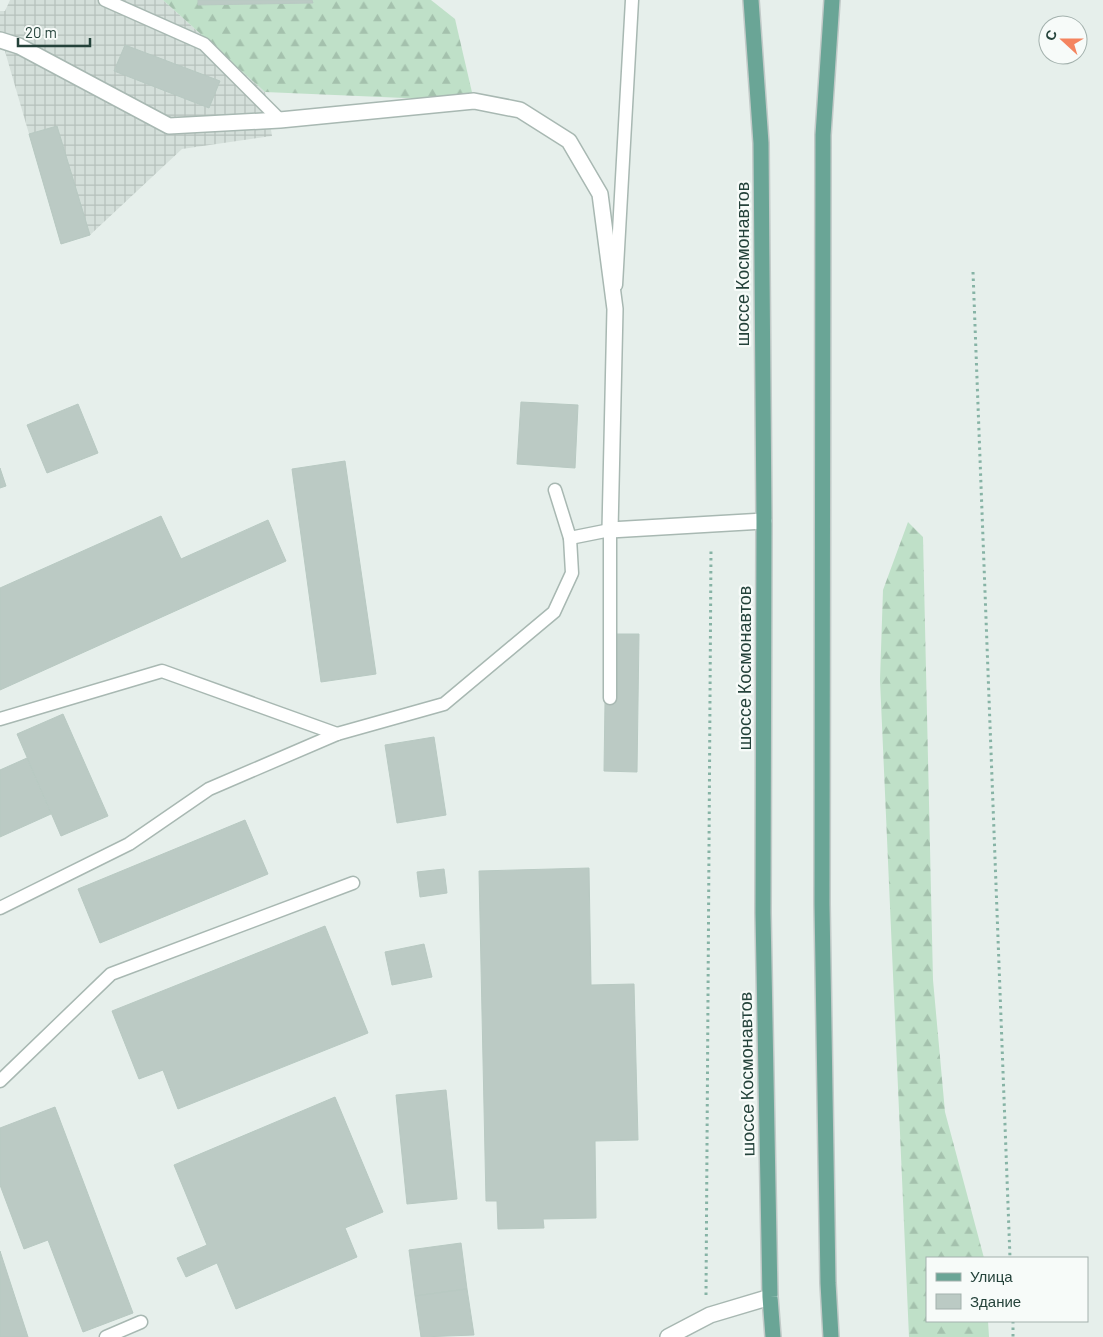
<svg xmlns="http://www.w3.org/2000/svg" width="1103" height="1337" font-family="Barlow,sans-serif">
  <defs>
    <pattern id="industrial-grid" width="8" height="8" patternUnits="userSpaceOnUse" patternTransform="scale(1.25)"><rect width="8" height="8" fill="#d4dfda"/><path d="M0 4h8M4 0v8" fill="none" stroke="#b6c1bc"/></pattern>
    <pattern id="forest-firs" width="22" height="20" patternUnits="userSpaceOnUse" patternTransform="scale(1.25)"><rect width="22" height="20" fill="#bfe0c8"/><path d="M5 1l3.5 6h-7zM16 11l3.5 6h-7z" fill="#a4c1ad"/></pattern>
  </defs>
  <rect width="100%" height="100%" fill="#e6efeb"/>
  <!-- industrial -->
  <path fill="url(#industrial-grid)" d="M10 0H163L265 92 272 136 182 149 90 235 61 244 4 48H0V11H5Z"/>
  <!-- forest -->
  <g fill="url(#forest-firs)">
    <path d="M163 0H431L455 19 474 101 265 92Z"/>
    <path d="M908 522 923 537 933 980 945 1112 984 1258H927V1321H988L989 1337H909L880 680 883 590Z"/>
  </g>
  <!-- building -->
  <g fill="#bbcac4" stroke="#b8c9c2">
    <path d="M198 0H312L313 3 198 5Z"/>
    <path d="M125 45 220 81 209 108 114 71Z"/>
    <path d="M57 126 90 235 61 244 29 134Z"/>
    <path d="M521 402 578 405 575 468 517 464Z"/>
    <path d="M78 404 98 453 47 473 27 425Z"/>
    <path d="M345 461 376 674 321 682 292 469Z"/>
    <path d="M0 468 6 486 0 488Z"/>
    <path d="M161 516 181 559 268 520 286 561 0 690V588Z"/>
    <path d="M606 634H639L637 772 604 771Z"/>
    <path d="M63 714 108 816 61 836 17 734Z"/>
    <path d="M434 737 446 815 397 823 385 745Z"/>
    <path d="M27 758 51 814 0 837V770Z"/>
    <path d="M245 820 268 874 100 943 78 889Z"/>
    <path d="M589 868 591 985 634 984 638 1140 595 1141 596 1218 543 1219 544 1228 498 1229 497 1201H486L479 871Z"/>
    <path d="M444 869 447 893 420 897 417 872Z"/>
    <path d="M325 926 368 1033 178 1109 163 1070 139 1079 112 1011Z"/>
    <path d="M424 944 432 977 392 985 385 952Z"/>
    <path d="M446 1090 457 1199 407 1204 396 1095Z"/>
    <path d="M335 1097 383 1212 345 1228 357 1257 236 1309 217 1263 186 1277 177 1258 207 1245 174 1165Z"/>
    <path d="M55 1107 133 1313 83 1332 48 1240 24 1249 0 1185V1128Z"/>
    <path d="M461 1243 467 1289 415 1296 409 1250Z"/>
    <path d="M0 1251 28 1337H0Z"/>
    <path d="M467 1289 474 1335 421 1337 415 1296Z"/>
  </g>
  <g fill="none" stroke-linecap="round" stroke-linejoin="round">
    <!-- service casing -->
    <g stroke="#a8b8b2" stroke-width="15">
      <g id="service">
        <path d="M105 0 204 44 280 120"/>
        <path d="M616 285 632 0"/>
        <path d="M555 490 570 538 610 530V698"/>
        <path d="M0 719 162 671 337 734"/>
        <path d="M0 908 129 844 209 789 337 734 444 704 554 612 572 573 570 538"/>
        <path d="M0 1081 111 974 353 883"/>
        <path d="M106 1337 141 1322"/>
      </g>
    </g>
    <!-- minor casing -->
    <g stroke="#a8b8b2" stroke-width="18">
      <g id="minor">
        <path d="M0 40 19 46 169 126 280 120 474 101 520 110 569 141 600 194 615 309 610 530 764 521"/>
        <path d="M668 1337 710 1315 770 1297"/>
      </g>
    </g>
    <!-- primary casing -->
    <g stroke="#c2cac8" stroke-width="18">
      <g id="primary">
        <path d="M751 0 761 143 764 521 763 913 770 1297 773 1337"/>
        <path d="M831 1337 828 1283 822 904 823 135 832 0"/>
      </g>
    </g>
    <!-- path -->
    <g stroke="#86b3a5" stroke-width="3" stroke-dasharray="2.5 4" stroke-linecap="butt">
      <path d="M973 272 1010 1258"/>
      <path d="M706 1295 711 549"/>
      <path d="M1013 1321V1337"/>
    </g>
    <!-- service -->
    <use href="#service" stroke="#fff" stroke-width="12"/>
    <!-- minor -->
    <use href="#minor" stroke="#fff" stroke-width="15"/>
    <!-- primary -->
    <use href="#primary" stroke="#6aa596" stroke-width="15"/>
  </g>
  <g text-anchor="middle" stroke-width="4.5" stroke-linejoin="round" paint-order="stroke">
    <!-- street labels -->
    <g font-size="18" fill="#24423a" stroke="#f7fbf9">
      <text transform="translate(743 264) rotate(-90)" y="6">шоссе Космонавтов</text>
      <text transform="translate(745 668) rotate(-90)" y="6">шоссе Космонавтов</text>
      <text transform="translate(747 1074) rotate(-91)" y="6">шоссе Космонавтов</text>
    </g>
  </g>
  <!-- legend -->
  <rect x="926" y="1257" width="162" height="65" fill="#f7fbf9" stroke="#a3b1ad"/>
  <rect x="936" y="1273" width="25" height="8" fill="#6aa596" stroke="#a3b1ad"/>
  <text x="970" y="1282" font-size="15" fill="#24423a">Улица</text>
  <rect x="936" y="1294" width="25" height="15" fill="#bbcac4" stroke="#a3b1ad"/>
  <text x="970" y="1307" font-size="15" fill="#24423a">Здание</text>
  <!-- north arrow -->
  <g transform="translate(1063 40) rotate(291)"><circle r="24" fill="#f7fbf9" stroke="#a3b1ad"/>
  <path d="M0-4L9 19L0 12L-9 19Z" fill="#f4845f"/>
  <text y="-8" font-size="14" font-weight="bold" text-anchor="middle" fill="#24423a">С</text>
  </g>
  <!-- scale -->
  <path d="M18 38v8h72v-8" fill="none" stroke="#24423a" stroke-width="2.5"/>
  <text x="25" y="38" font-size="15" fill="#24423a" stroke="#f7fbf9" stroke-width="4" paint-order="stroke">20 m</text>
</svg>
